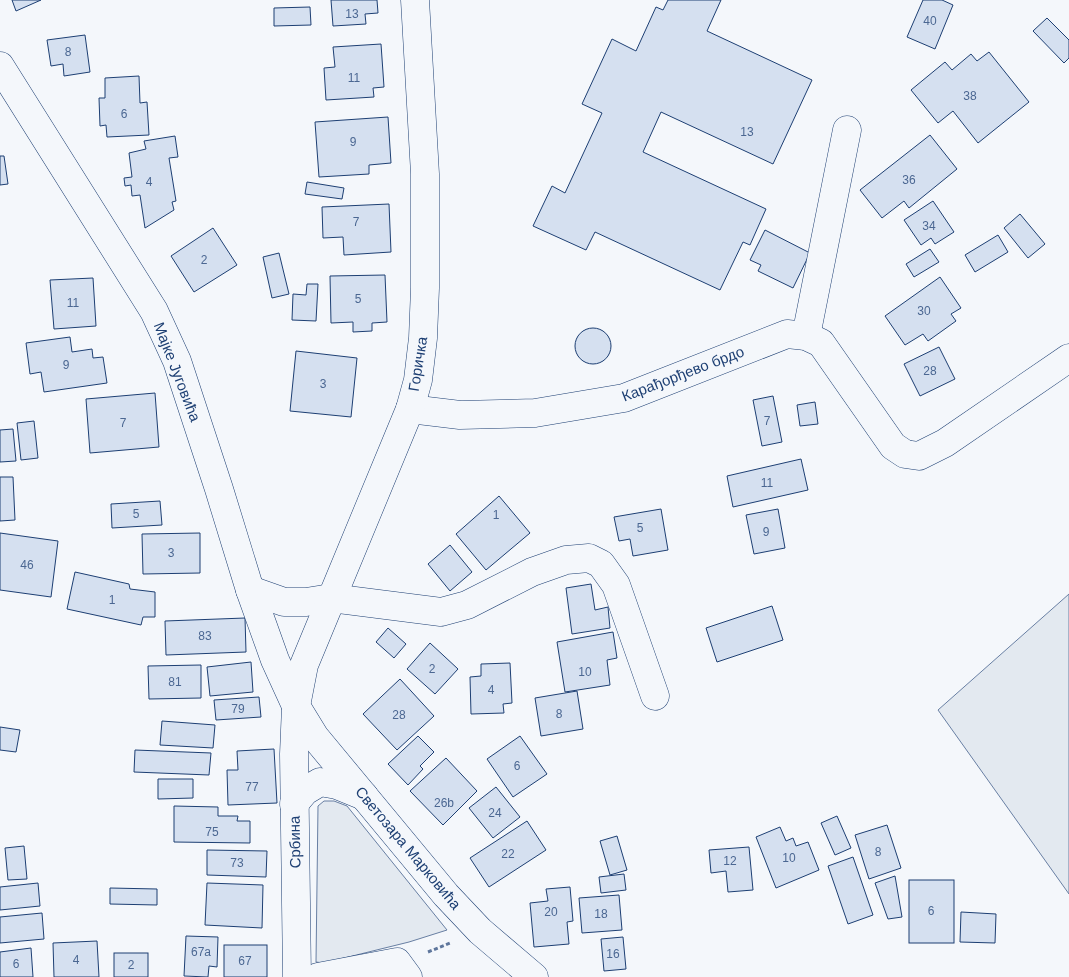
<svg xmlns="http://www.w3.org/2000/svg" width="1069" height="977" font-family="Arial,sans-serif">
  <rect width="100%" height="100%" fill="#f4f7fb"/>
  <!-- green -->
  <g fill="#e3e9f0" stroke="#687fa3">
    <path d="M1069 594V894L938 710Z"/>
    <path d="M324 801H334L347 806 447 930 409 942 324 963 316 962 318 806Z"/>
  </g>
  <!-- building -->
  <g fill="#d5e0f0" stroke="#1d3f73">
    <path d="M12 0H41L16 11Z"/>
    <path d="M331 0H377L378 13 365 14 366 24 333 26Z"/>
    <path d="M668 0H721L707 31 812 80 773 164 661 112 643 152 766 209 750 245 743 242 720 290 595 232 586 250 533 226 552 186 565 193 602 113 582 104 612 39 636 51 656 7 663 10Z"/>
    <path d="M923 0H942L953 5 935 49 907 37Z"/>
    <path d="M310 7 311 25 274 26V8Z"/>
    <path d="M1047 18 1069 40V58L1064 63 1033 31Z"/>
    <path d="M85 35 90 72 64 76 63 64 51 66 47 40Z"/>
    <path d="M381 44 384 87 373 88 374 97 326 100 324 68 335 67 333 47Z"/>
    <path d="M989 52 1029 102 978 143 953 111 938 123 911 90 945 62 952 70 971 54 977 61Z"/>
    <path d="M139 76 140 103 147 102 149 135 107 137 106 125 100 126 99 98H105V78Z"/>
    <path d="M388 117 391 163 369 165V174L319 177 315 122Z"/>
    <path d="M930 135 957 169 909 208 904 201 882 218 860 190Z"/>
    <path d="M175 136 178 157 169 158 176 201 172 202 174 210 145 228 140 195 132 196 131 185 125 186 124 178 132 177 129 153 146 149 144 141Z"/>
    <path d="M0 156H4L8 184 0 185Z"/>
    <path d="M307 182 344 188 342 199 305 194Z"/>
    <path d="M933 201 954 232 935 244 931 238 921 245 904 220Z"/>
    <path d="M389 204 391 252 344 255 343 237 323 238 322 207Z"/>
    <path d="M1020 214 1045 244 1028 258 1004 228Z"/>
    <path d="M213 228 237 265 194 292 171 256Z"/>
    <path d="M765 230 810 253 793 288 758 271 761 265 750 260Z"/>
    <path d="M998 235 1008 252 975 272 965 255Z"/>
    <path d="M930 249 939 262 914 277 906 264Z"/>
    <path d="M279 253 289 294 272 298 263 257Z"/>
    <path d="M385 275 387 322 372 323V331L353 332V322L331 323 330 276Z"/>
    <path d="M940 277 961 308 951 314 956 321 928 341 923 334 905 345 885 316Z"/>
    <path d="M93 278 96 326 54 329 50 280Z"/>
    <path d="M307 284H318L316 321 292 320 293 294 306 295Z"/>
    <circle cx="593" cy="346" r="18"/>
    <path d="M70 337 72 352 92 349 93 358 103 357 107 383 44 392 41 372 30 374 26 343Z"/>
    <path d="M939 347 955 379 920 396 904 364Z"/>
    <path d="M296 351 357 358 351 417 290 411Z"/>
    <path d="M155 393 159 447 90 453 86 399Z"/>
    <path d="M773 396 782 442 762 446 753 400Z"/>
    <path d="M815 402 818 424 800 426 797 405Z"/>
    <path d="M34 421 38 458 21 460 17 423Z"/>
    <path d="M13 429 16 461 0 462V430Z"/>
    <path d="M801 459 808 490 733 507 727 476Z"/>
    <path d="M0 477H13L15 520 0 521Z"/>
    <path d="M499 496 530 533 486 570 456 534Z"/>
    <path d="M160 501 162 525 112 528 111 504Z"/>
    <path d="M661 509 668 550 633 556 630 539 619 541 614 517Z"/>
    <path d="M778 509 785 548 754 554 746 515Z"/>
    <path d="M0 533 58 541 51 597 0 590Z"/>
    <path d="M200 533V573L143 574 142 534Z"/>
    <path d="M450 545 472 572 450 591 428 564Z"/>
    <path d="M75 572 129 584 130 589 155 592V617H143L141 625 67 609Z"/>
    <path d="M591 584 595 610 608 607 610 628 572 634 566 588Z"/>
    <path d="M772 606 783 640 717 662 706 628Z"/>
    <path d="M245 618 246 652 166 655 165 621Z"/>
    <path d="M388 628 406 644 394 658 376 642Z"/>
    <path d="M613 632 617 658 607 660 610 685 565 692 557 642Z"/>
    <path d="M430 643 458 669 435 694 407 669Z"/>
    <path d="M251 662 253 692 210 696 207 667Z"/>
    <path d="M510 663 512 703 503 704 504 713 471 714 470 677 481 676V664Z"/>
    <path d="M201 665V698L149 699 148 666Z"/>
    <path d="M400 679 434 716 397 750 363 714Z"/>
    <path d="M577 691 583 729 541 736 535 698Z"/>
    <path d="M259 697 261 717 216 720 214 700Z"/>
    <path d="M162 721 215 725 213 748 160 745Z"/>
    <path d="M0 727 20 730 16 752 0 750Z"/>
    <path d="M418 736 434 752 420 766 423 769 408 785 388 764Z"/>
    <path d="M520 736 547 774 513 797 487 759Z"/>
    <path d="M274 749 277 803 228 805 227 770H238L237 751Z"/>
    <path d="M135 750 211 753 209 775 134 772Z"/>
    <path d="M446 758 477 791 443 825 410 791Z"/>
    <path d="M158 779H193V798L158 799Z"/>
    <path d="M496 787 520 817 493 838 469 808Z"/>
    <path d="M174 806 218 807V816H238L237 821H250V843L174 842Z"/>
    <path d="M837 816 851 848 835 855 821 823Z"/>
    <path d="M527 821 546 850 489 887 470 858Z"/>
    <path d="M887 825 901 868 869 879 855 835Z"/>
    <path d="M780 827 786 841 793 838 796 846 808 842 819 870 776 888 756 837Z"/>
    <path d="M617 836 627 870 610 875 600 841Z"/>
    <path d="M24 846 27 879 8 880 5 848Z"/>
    <path d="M749 847 753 890 728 892 726 871 711 873 709 850Z"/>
    <path d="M207 850 267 851 266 877 207 875Z"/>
    <path d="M853 857 873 915 848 924 828 866Z"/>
    <path d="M624 874 626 890 601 893 599 877Z"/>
    <path d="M895 876 902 917 888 919 875 883Z"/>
    <rect x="909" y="880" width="45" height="63"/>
    <path d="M38 883 40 906 0 910V887Z"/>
    <path d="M207 883 263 885 262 928 205 925Z"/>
    <path d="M570 887 573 921 567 922 569 944 534 947 530 903 548 901 546 889Z"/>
    <path d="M110 888 157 889V905L110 904Z"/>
    <path d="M619 895 622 930 582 933 579 898Z"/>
    <path d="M961 912 996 914 995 943 960 942Z"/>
    <path d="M42 913 44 939 0 943V917Z"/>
    <path d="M186 936 218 937 217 967 209 966 208 977 184 976Z"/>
    <path d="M623 937 626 969 604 971 601 939Z"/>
    <path d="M97 941 99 977H54L53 943Z"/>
    <rect x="224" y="945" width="43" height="32"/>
    <path d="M31 948 33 977H0V952Z"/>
    <rect x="114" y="953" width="34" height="24"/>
  </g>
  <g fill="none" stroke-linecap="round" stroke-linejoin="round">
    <!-- minor casing -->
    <g stroke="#1d3f73" stroke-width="29">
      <g id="minor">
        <path d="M0 66 154 311 177 361 219 489 250 590 275 660 296 706 315 737 446 895 480 931 534 977"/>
        <path d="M806 336 847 130"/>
        <path d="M410 409 460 415 535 413 624 398 787 334 806 336 821 343 893 446 905 454 919 456 945 443 1069 358"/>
        <path d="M250 590 284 602H306L331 598 441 612 467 605 532 572 566 560 589 558 601 564 616 585 655 696"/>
        <path d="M294 804 305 791 320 782 337 785 364 796"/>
        <path d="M297 977 294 754 296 706 304 665 410 409 418 380 423 338 425 288V174L415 0"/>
        <path d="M318 977 397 962 408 977"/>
      </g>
    </g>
    <!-- path -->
    <path stroke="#5e769c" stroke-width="3" stroke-dasharray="4 2.5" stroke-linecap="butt" d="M428 952 450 943"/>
    <!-- minor -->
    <use href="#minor" stroke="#f4f7fb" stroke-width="28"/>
  </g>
  <g text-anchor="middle" stroke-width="4" stroke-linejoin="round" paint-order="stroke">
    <!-- number labels -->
    <g font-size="12" fill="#4b6792">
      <text x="352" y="18">13</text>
      <text x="930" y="25">40</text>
      <text x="68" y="56">8</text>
      <text x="354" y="82">11</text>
      <text x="970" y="100">38</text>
      <text x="124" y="118">6</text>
      <text x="747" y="136">13</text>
      <text x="353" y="146">9</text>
      <text x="909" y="184">36</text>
      <text x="149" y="186">4</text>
      <text x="356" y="226">7</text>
      <text x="929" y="230">34</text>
      <text x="204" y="264">2</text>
      <text x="358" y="303">5</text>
      <text x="73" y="307">11</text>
      <text x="924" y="315">30</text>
      <text x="66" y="369">9</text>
      <text x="930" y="375">28</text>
      <text x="323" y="388">3</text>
      <text x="767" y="425">7</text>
      <text x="123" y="427">7</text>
      <text x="767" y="487">11</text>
      <text x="136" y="518">5</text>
      <text x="496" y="519">1</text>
      <text x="640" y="532">5</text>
      <text x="766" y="536">9</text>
      <text x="171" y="557">3</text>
      <text x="27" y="569">46</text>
      <text x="112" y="604">1</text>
      <text x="205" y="640">83</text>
      <text x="432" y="673">2</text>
      <text x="585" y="676">10</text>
      <text x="175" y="686">81</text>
      <text x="491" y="694">4</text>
      <text x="238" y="713">79</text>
      <text x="559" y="718">8</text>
      <text x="399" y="719">28</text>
      <text x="517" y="770">6</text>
      <text x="252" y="791">77</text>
      <text x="444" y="807">26b</text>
      <text x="495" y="817">24</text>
      <text x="212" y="836">75</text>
      <text x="878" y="856">8</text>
      <text x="508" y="858">22</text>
      <text x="789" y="862">10</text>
      <text x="730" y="865">12</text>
      <text x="237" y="867">73</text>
      <text x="931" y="915">6</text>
      <text x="551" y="916">20</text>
      <text x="601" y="918">18</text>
      <text x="201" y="956">67a</text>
      <text x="613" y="958">16</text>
      <text x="76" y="964">4</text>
      <text x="245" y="965">67</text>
      <text x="16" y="968">6</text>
      <text x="131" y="969">2</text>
    </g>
    <!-- street labels -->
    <g font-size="15" fill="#1d3f73" stroke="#f4f7fb">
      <text transform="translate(418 364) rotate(-81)" y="5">Горичка</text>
      <text transform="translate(177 372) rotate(69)" y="5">Мајке Југовића</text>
      <text transform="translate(683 374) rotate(-21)" y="5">Карађорђево брдо</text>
      <text transform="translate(295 842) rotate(-91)" y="5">Србина</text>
      <text transform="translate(408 848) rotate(50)" y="5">Светозара Марковића</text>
    </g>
  </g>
</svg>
